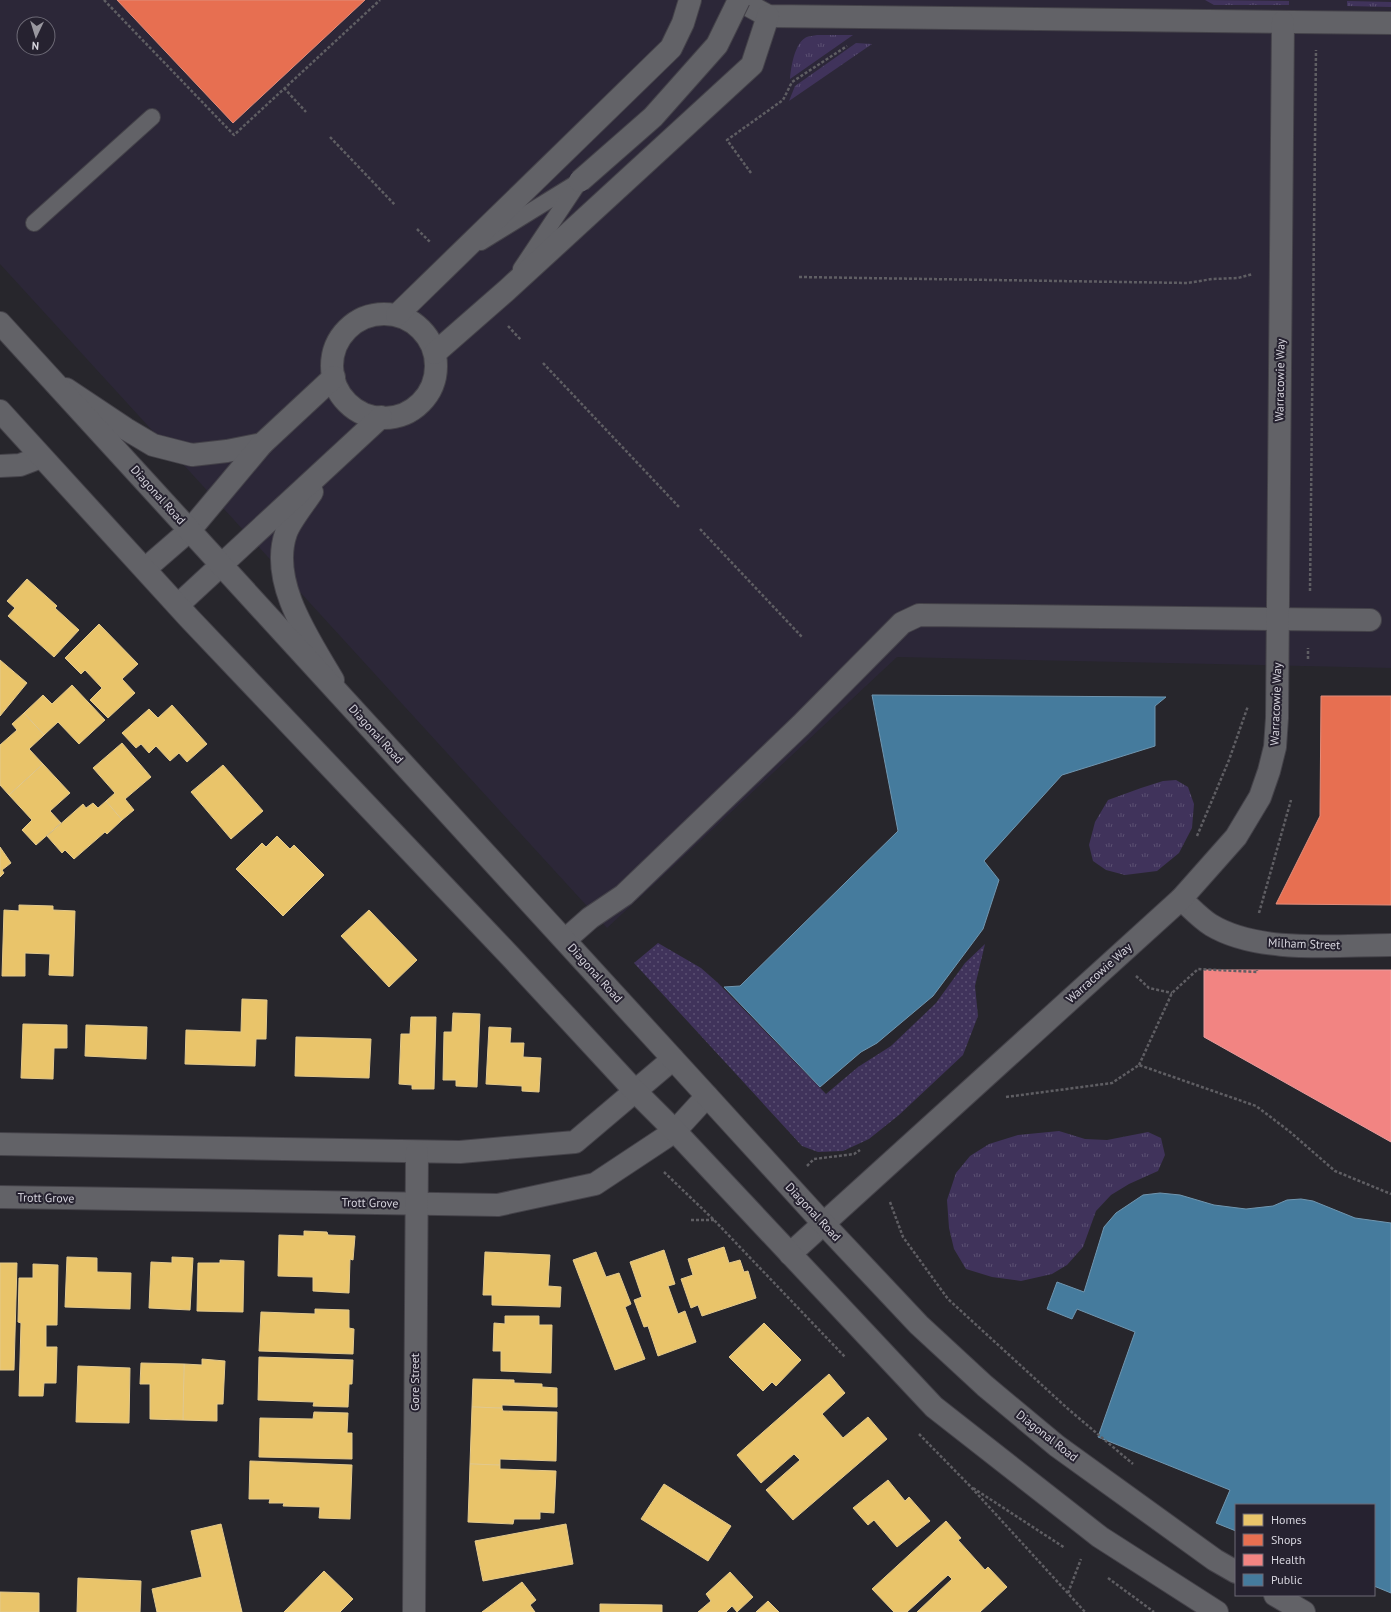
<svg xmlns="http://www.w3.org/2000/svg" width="1391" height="1612" font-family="'PT Sans',sans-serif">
  <defs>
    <pattern id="grass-tufts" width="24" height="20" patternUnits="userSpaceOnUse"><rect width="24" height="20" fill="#40335b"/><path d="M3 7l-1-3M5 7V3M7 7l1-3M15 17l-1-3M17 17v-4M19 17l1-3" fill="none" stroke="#5b5072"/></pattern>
    <pattern id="garden-dots" width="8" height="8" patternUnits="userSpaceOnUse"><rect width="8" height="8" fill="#40335b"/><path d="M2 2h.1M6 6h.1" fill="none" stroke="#5b5072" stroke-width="1.8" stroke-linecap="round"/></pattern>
  </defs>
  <rect width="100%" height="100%" fill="#27262c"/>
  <!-- built -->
  <path fill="#2c2738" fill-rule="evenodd" d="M0 0H1391V668L897 657 607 928 0 264ZM24 24H48V48H24Z"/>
  <!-- grass -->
  <g fill="url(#grass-tufts)">
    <path d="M1205 0 1289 1V5H1214Z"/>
    <path d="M1347 1 1391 2V7L1347 6Z"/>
    <path d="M817 35H853L790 79C791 68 794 45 805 38 808 36 814 36 817 35Z"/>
    <path d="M856 43 872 44 789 101 795 86Z"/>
    <path d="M1176 780 1188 787 1194 804 1192 828 1179 853 1157 871 1125 875 1106 870 1093 861 1089 845 1095 822 1108 800 1141 788 1163 781Z"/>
    <path d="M1059 1131 1085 1139 1107 1140 1148 1132 1161 1138 1165 1155 1158 1171 1129 1184 1111 1195 1096 1211 1083 1247 1067 1265 1052 1274 1021 1281 992 1277 966 1269 954 1249 949 1228 947 1200 956 1173 970 1156 989 1144 1018 1135Z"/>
  </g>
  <!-- garden -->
  <path fill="url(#garden-dots)" d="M658 943 701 968 718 983 826 1094 858 1067 891 1046 936 1003 965 963 985 944 975 986 978 1016 963 1055 899 1115 869 1139 843 1151 818 1152 802 1146 634 963Z"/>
  <!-- homes -->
  <g fill="#e9c46a" stroke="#e3c98c">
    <path d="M27 579 57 606 55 608 79 630 54 657 8 616 15 608 7 601Z"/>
    <path d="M99 624 138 664 122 679 135 693 108 718 90 700 102 688 85 670 81 674 65 658Z"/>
    <path d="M0 660 27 683 0 716Z"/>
    <path d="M72 685 105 720 79 744 58 722 44 735 24 713 43 695 52 704Z"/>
    <path d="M172 705 207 744 187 762 179 753 170 761 156 746 149 753 141 744 136 748 122 733 149 709 158 718Z"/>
    <path d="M24 713 44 735 29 749 43 764 9 795 0 785V745L17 730 12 724Z"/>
    <path d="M122 743 151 777 125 799 134 810 122 820 106 801 115 793 93 768Z"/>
    <path d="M43 764 70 793 50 811 61 823 36 845 22 830 32 820 9 795Z"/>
    <path d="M223 765 263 811 231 839 191 792Z"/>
    <path d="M106 801 122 820 107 834 105 832 74 859 65 850 62 853 47 836 83 804 86 808 93 803 98 808Z"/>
    <path d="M277 836 290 849 294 845 324 875 283 916 236 869 262 843 266 847Z"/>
    <path d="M0 847 11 863 2 870 4 873 0 877Z"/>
    <path d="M19 905 53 906V910L75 911 73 976 49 975 50 954 25 953V976H2L4 910 19 911Z"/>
    <path d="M369 910 417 960 389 987 341 936Z"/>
    <path d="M242 999 267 1000 266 1039H256L255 1066 185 1064 186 1030 241 1032Z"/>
    <path d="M453 1013 480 1014 477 1087 456 1086V1080H443L444 1032H452Z"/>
    <path d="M411 1017H436L434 1089H412V1085L399 1084 401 1034H410Z"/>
    <path d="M23 1024 67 1025V1048H54L53 1079 21 1078Z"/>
    <path d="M86 1025 147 1027 146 1059 85 1056Z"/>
    <path d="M489 1027 511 1028 510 1043H524L523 1057 541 1058 539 1092 522 1091V1086L486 1084Z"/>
    <path d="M296 1037 371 1039 369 1078 295 1076Z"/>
    <path d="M304 1231 327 1232 328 1235 355 1236 353 1260 350 1259 349 1293 313 1291V1277L278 1276 279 1235 304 1236Z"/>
    <path d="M724 1247 729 1263 740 1260 744 1272 748 1271 756 1298 702 1316 698 1305 691 1308 681 1279 693 1275 688 1259Z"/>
    <path d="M664 1250 675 1284 668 1286 678 1314 685 1311 696 1342 658 1356 648 1326 644 1327 634 1300 642 1297 630 1262Z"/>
    <path d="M485 1252 550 1255 548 1286 561 1287 560 1307 492 1305V1295H483Z"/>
    <path d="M596 1252 606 1277 619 1273 631 1304 625 1307 645 1359 615 1370 573 1260Z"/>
    <path d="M67 1257 97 1258V1272L131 1273 130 1309 65 1307Z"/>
    <path d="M172 1257 193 1258 190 1310 149 1308 151 1262 172 1263Z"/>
    <path d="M220 1260 244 1261 243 1312 197 1311 198 1263H220Z"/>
    <path d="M0 1263H17L14 1370H0Z"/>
    <path d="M33 1264 58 1265 57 1325H46V1347H57L56 1383H44L43 1396H19L21 1323 18 1322 19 1278H33Z"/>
    <path d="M315 1309 349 1310V1328L354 1329 353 1354 259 1351 261 1312 315 1314Z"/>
    <path d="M505 1316H539V1325H552L551 1373 501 1371V1351H493L494 1323 505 1324Z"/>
    <path d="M764 1323 801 1360 776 1386 772 1382 763 1391 729 1357Z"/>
    <path d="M259 1357 353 1360 352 1384H349L348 1407 313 1406 314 1402 258 1400Z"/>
    <path d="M202 1359 225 1361 223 1404H217V1421L183 1420 184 1364 202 1365Z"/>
    <path d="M141 1363 184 1364 183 1420 150 1419V1384H140Z"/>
    <path d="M78 1366 130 1368 129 1423 76 1422Z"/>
    <path d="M829 1374 845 1393 822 1414 843 1438 868 1417 887 1439 793 1520 766 1490 800 1460 794 1454 761 1483 737 1455Z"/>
    <path d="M473 1379 514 1380V1383L542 1384V1387L557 1388V1407L502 1405V1408L472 1407Z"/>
    <path d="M472 1407 502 1408 503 1411 557 1412 556 1461 500 1459V1465L470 1464Z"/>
    <path d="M314 1412 348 1413 347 1433H352V1459L259 1457 260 1418 313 1419Z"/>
    <path d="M250 1461 352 1465 350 1519 319 1518 320 1507 283 1506 284 1503H269L270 1499H249Z"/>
    <path d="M470 1464 500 1465V1469L556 1471 554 1513 540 1512V1519H514L513 1524 468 1522Z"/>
    <path d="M888 1480 905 1501 909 1497 930 1521 897 1547 874 1520 868 1525 853 1508Z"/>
    <path d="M664 1484 731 1526 708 1561 641 1519Z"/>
    <path d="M946 1521 961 1538 958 1540 985 1570 988 1567 1007 1587 980 1612H917L952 1579 948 1575 907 1612H894L872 1589Z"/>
    <path d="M221 1524 242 1612H157L152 1589 202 1577 191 1531Z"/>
    <path d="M566 1524 573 1564 483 1581 475 1541Z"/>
    <path d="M324 1571 353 1599 340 1612H284Z"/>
    <path d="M730 1572 753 1597 737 1612 732 1606 726 1612H698L711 1601 706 1594Z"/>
    <path d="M78 1578 141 1581 140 1612H77Z"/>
    <path d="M522 1582 536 1600 530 1605 535 1612H482Z"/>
    <path d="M0 1592 39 1593V1612H0Z"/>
    <path d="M768 1601 779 1612H756Z"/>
    <path d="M600 1604 662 1605V1612H600Z"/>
  </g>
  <!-- shops -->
  <g fill="#e76f51" stroke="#e28d7b">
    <path d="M117 0H365L233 123Z"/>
    <path d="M1321 696H1391V905L1276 904 1320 816Z"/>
  </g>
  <!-- health -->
  <path fill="#f28482" stroke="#ea9c9d" d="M1204 970H1391V1142L1204 1037Z"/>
  <!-- public -->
  <g fill="#457b9d" stroke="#7096b0">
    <path d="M872 695 1166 697 1155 706V746L1062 775 984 861 999 880 983 929 933 996 877 1043 861 1052 820 1087 724 987 740 986 898 831Z"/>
    <path d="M1160 1193 1180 1195 1214 1205 1246 1209 1273 1206 1287 1200 1301 1199 1313 1201 1355 1218 1391 1223V1593L1374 1586V1505H1236V1531L1216 1523 1230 1490 1098 1437 1135 1332 1077 1309 1072 1319 1047 1309 1057 1282 1084 1292 1104 1227 1116 1213 1143 1195Z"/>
  </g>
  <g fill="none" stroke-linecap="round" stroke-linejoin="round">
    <!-- lane casing -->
    <g stroke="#444249" stroke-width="18">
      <g id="lane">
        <path d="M34 223 152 117"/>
        <path d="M481 242 580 181"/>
        <path d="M521 269 577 185"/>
      </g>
    </g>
    <!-- street casing -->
    <g stroke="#444249" stroke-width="24">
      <g id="street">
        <path d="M739 0 768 16 1391 23"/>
        <circle cx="384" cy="366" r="52"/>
        <path d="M397 315 671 48 683 23 690 0"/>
        <path d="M435 353 507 290 752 65 768 16"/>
        <path d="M66 389 126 429 153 445 192 455 227 451 262 444"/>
        <path d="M0 466 20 465 41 457"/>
        <path d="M312 492C305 503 290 521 286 533 269 582 309 639 333 680"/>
        <path d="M145 569 190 530 262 444 334 377"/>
        <path d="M178 605 381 417"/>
        <path d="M1181 899C1191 908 1200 918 1211 925 1259 954 1336 945 1391 945"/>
        <path d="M565 940 590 918 624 895 801 725 902 623 919 615 1370 620"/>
        <path d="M0 1144 460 1152 575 1142 673 1059"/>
        <path d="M0 1197 498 1205 595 1184 675 1131 707 1096"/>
        <path d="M790 1254 1181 899 1236 837 1260 797 1269 771 1275 747 1277 718 1283 22"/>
        <path d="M414 1612 417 1152"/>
      </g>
    </g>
    <!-- secondary casing -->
    <g stroke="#444249" stroke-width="24">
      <g id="secondary">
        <path d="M0 323 707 1096 822 1222 919 1325 985 1386 1057 1446 1215 1560 1236 1572"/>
        <path d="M0 411 189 618 511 957 635 1091 675 1131 934 1407 1100 1537 1217 1612"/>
        <path d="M1275 1595 1304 1612"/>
      </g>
    </g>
    <!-- path -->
    <g stroke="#5f5e63" stroke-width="2.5" stroke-dasharray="3 2" stroke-linecap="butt">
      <path d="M104 0 234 135 380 0"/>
      <path d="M284 88 306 112"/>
      <path d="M330 137 395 205"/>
      <path d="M751 173 727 140 783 100 792 82 847 46"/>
      <path d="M417 229 431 243"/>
      <path d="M799 277 1188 283 1212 279 1238 278 1253 274"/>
      <path d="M508 326 521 340"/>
      <path d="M543 363 679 507"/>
      <path d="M700 529 802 637"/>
      <path d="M1310 591 1316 50"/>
      <path d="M1308 659V648"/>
      <path d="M1197 836 1229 760 1248 706"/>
      <path d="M1259 913 1291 800"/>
      <path d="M1136 976 1149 988 1172 993"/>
      <path d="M1139 1065 1172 993 1198 969 1257 972V970"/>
      <path d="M1006 1097 1112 1083 1139 1065 1256 1106 1289 1131 1335 1171 1391 1194"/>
      <path d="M807 1166 814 1159 854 1154 860 1150"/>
      <path d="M664 1172 714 1220 845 1357"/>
      <path d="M890 1202 903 1237 948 1299 1067 1408 1133 1464"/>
      <path d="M691 1220H714"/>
      <path d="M919 1434 970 1486 1085 1612"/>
      <path d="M973 1488 1065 1548"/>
      <path d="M1108 1578 1154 1612"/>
      <path d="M1068 1593 1081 1559"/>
    </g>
    <!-- lane -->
    <use href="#lane" stroke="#626267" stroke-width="16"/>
    <!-- street -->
    <use href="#street" stroke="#626267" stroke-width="22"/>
    <!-- secondary -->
    <use href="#secondary" stroke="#626267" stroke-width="22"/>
    <!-- street-bridge casing -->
    <g stroke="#444249" stroke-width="24" stroke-linecap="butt">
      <path id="street-bridge" d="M580 181 653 117 717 45 739 0"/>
    </g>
    <!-- street-bridge -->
    <use href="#street-bridge" stroke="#626267" stroke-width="22"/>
  </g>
  <g text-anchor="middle" stroke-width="4" stroke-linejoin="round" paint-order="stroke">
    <!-- street labels -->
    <g font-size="12" fill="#d6d4dd" stroke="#262230">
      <text transform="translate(1280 380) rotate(-89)" y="4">Warracowie Way</text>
      <text transform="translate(158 495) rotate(48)" y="4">Diagonal Road</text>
      <text transform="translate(1276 704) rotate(-88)" y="4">Warracowie Way</text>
      <text transform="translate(376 734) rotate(48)" y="4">Diagonal Road</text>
      <text transform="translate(1304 944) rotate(2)" y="4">Milham Street</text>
      <text transform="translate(595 973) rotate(48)" y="4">Diagonal Road</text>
      <text transform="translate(1099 973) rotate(-42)" y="4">Warracowie Way</text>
      <text transform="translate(46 1198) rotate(1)" y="4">Trott Grove</text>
      <text transform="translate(370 1203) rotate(1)" y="4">Trott Grove</text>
      <text transform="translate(813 1212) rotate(47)" y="4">Diagonal Road</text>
      <text transform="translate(415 1382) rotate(-90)" y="4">Gore Street</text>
      <text transform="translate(1047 1436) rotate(38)" y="4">Diagonal Road</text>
    </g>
  </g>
  <!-- legend -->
  <rect x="1235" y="1504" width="140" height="92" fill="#262230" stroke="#6c6975"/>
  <rect x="1243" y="1514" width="20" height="12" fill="#e9c46a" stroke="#6c6975"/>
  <text x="1271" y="1524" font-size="12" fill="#d6d4dd">Homes</text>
  <rect x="1243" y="1534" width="20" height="12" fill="#e76f51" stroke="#6c6975"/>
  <text x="1271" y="1544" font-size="12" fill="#d6d4dd">Shops</text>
  <rect x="1243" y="1554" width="20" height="12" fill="#f28482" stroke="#6c6975"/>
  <text x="1271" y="1564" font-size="12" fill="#d6d4dd">Health</text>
  <rect x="1243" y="1574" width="20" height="12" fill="#457b9d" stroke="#6c6975"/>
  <text x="1271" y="1584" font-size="12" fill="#d6d4dd">Public</text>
  <!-- north arrow -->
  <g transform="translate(36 36) rotate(184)"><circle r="19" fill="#262230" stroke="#6c6975"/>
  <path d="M0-3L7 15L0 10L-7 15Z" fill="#99979f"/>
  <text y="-6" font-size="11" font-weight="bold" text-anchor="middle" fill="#d6d4dd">N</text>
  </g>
</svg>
